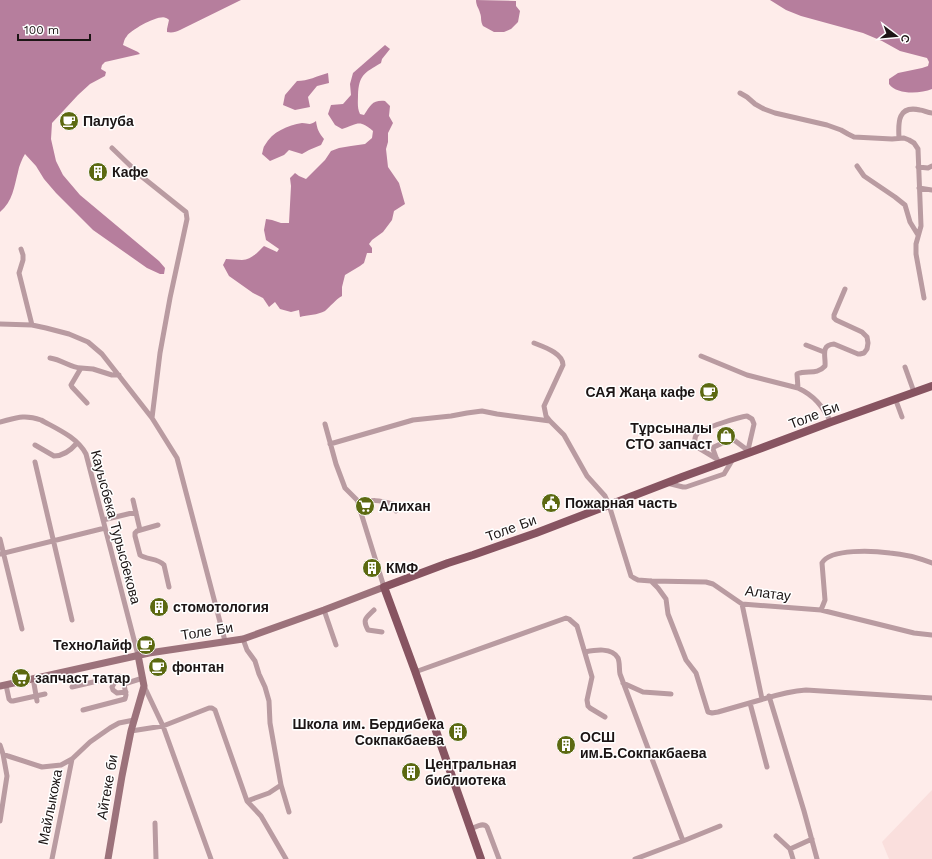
<svg xmlns="http://www.w3.org/2000/svg" width="932" height="859" viewBox="0 0 932 859" font-family="'Work Sans',sans-serif">
<rect width="100%" height="100%" fill="#feecea"/>
<path fill="#fadfdd" d="M932,790V859H889L882,842Z"/>
<path fill="#b67e9d" d="M0,0H241L180,30C176,32 172,33 167,32V29L169,20C168,19 167,18 166,18C159,14 131,30 127,36C124,39 124,42 123,45L138,52L140,54L105,62L102,65L101,69L106,72L105,76L90,84L78,95L52,123L51,139L56,161L63,175L80,195L159,261L165,268L164,274H160L147,268L93,230L56,193L44,179L36,166L25,154C22,159 19,166 18,172C14,187 13,201 0,212Z
M476,0L516,1V6L520,11L518,22L511,29L504,32H494L483,26C480,20 482,18 480,13C479,8 476,6 476,0Z
M770,0H932V89C920,94 897,95 889,84V79L898,73L922,68L928,66L929,62L927,58L900,51L882,41L863,33L801,16L786,10Z
M385,45L390,49L382,59L381,63C364,73 359,75 358,95C358,103 357,107 360,114L364,115C371,105 372,100 385,101L390,106L389,116L393,123L388,133V142L386,149L388,167L399,183L405,204L394,211L392,220L383,232L372,240L369,244L372,248V253H367L364,263L360,266L345,275L342,287V296C335,300 331,306 325,311C318,315 307,315 300,317L299,310L291,312L280,309L275,302L269,307L263,298L253,293L229,276L223,265L226,259C232,259 236,260 242,260C251,260 258,252 264,246L277,252L279,249L266,240L264,230L266,219L272,220L281,223H289L291,186L290,178L295,173L299,176L306,179L325,160L331,151L339,148L351,146L365,144L372,138L373,131C359,119 358,124 342,129L335,125L328,114L331,105L343,104L351,95L350,84L353,73Z
M328,73L329,83L317,86L308,97L310,107L295,110L283,105L285,95L297,81C308,81 317,76 328,73Z
M316,121C317,129 319,133 324,139L321,145L309,150L302,154L289,150L284,155L270,161L262,154C263,151 263,147 265,145C272,132 288,125 302,123C309,123 309,126 316,121Z"/>
<g fill="none" stroke-linecap="round" stroke-linejoin="round">
<path stroke="#b99ba1" stroke-width="5" d="M740,93L747,97L755,104L764,109L775,113L827,125L841,130L848,134L854,137L892,139L904,138L909,140L914,143L918,149L921,226L916,244V254L924,298
M899,138C898,122 898,105 920,110C924,110 927,113 932,113
M112,148L141,176L186,212L187,219L170,298L160,353L152,418
M857,166L864,176L895,197L905,205L910,222L918,235
M918,167L928,168L932,166
M919,188L932,190
M21,249L23,255V260L19,273L32,325
M0,324L32,325L46,328L69,334L88,342L102,354L152,418L177,458L225,641
M534,343C544,347 563,353 563,365L544,406L546,416L550,421
M806,345L824,352
M701,356L747,375L798,388C815,396 822,406 831,422
M50,358C63,360 69,367 81,368
M905,367L914,392
M798,388L797,374C807,369 816,376 825,366C826,357 820,345 834,344L858,354H860L864,353L867,349L868,343L867,337L862,332L836,320L834,318V315L845,289
M895,398L902,417
M87,403L72,387L71,385L81,368L93,369L112,375H119
M0,422C16,418 24,414 41,420C57,429 77,437 86,454L138,655
M325,424L336,464L345,488L357,500L384,587
M330,444L413,420L451,416L467,413L482,411L497,414L550,421L564,435L587,476L605,496L609,505L631,576L634,578L638,580L651,581L706,582L713,584L742,604L821,610L914,633L932,635
M35,445L54,456C63,456 71,450 77,443
M717,459L697,447C694,443 694,436 698,433C704,428 739,417 747,416L752,419L754,424L748,450
M717,460L713,449L714,447L731,439L734,440L750,452
M35,462L72,620
M667,483L683,487H686L724,474L733,459
M133,500L140,530
M358,504C372,499 379,500 393,504L394,506L396,511
M103,520L136,512
M158,525L137,531L135,533V536L140,555C147,560 158,558 164,565L169,587
M0,539L22,629
M0,554L105,528
M651,581L658,588L666,599L668,614L686,660L696,673L708,712L712,713L718,712C732,708 746,704 760,700C776,695 790,691 806,690L932,698
M742,604L762,699
M324,610L336,645
M374,610C366,618 362,619 368,630L382,632
M821,610L825,600L822,563C830,548 875,551 890,553C904,554 919,558 932,563
M243,639L247,650L255,661L259,674L265,687L269,701L270,723L281,785L289,812
M585,652C595,650 612,647 618,658C620,663 619,670 620,674L683,841
M415,672L566,618L569,619L577,626L592,677L587,700L588,706L590,708L605,717
M33,678L37,701
M123,680L115,682L112,687L113,690L117,693L126,692
M623,683L643,692L671,694
M6,685L9,699L11,701H13L45,694
M144,686L163,726L211,859
M72,687L119,676L122,677L124,684
M769,696L804,811L817,859
M750,703L767,767
M83,710L125,699L126,695L124,684L143,678
M131,731L163,726L209,708H212L215,710L247,801L261,816L286,859
M0,745L3,754L7,776L0,821
M3,754L8,756L42,767L61,765L72,759L90,742L110,728L119,723L134,720
M247,801L269,793L281,785
M155,823L156,859
M471,829C476,827 483,822 487,827L499,859
M776,836L790,849L793,859
M790,849L812,839
M52,859L72,759
M635,859L683,841L720,826"/>
<path stroke="#9c727b" stroke-width="7" d="M0,686L149,653L243,639L324,610L384,587
M108,859L122,776L131,731L144,686L138,655"/>
<path stroke="#875461" stroke-width="8" d="M481,859L415,671L384,587L448,563L473,555L536,533L682,477L751,452L831,422L932,386"/>
</g>
<defs>
<symbol id="cafe-disc" viewBox="-11 -11 22 22"><circle r="9.5" fill="#5c6911" stroke="#fff"/><path d="M-5.5-4.5H6V0H3Q3 3.5 0 3.5H-2.5Q-5.5 3.5-5.5 0ZM3-3.2v2h1.7v-2ZM-6 4.5H4V6H-6Z" fill="#fff"/></symbol>
<symbol id="building-disc" viewBox="-11 -11 22 22"><circle r="9.5" fill="#5c6911" stroke="#fff"/><path d="M-4-6H4V6H1V3H-1V6H-4ZM-2.5-4.3h1.7v1.8h-1.7ZM.8-4.3h1.7v1.8H.8ZM-2.5-1h1.7V.8h-1.7ZM.8-1h1.7V.8H.8Z" fill="#fff"/></symbol>
<symbol id="shop-disc" viewBox="-11 -11 22 22"><circle r="9.5" fill="#5c6911" stroke="#fff"/><path d="M-5-2.5h2.3a2.7 3.5 0 0 1 5.4 0H5L5.5 6h-11ZM-1.5-2.5h3a1.5 2.3 0 0 0-3 0Z" fill="#fff"/></symbol>
<symbol id="civic-disc" viewBox="-11 -11 22 22"><circle r="9.5" fill="#5c6911" stroke="#fff"/><path d="M-.6-6.5H3V-4.5H.6V-3L4-1V1h2V6H-6V1h2V-1L-.6-3ZM-1.2 2.5V6h2.4V2.5Z" fill="#fff"/></symbol>
<symbol id="supermarket-disc" viewBox="-11 -11 22 22"><circle r="9.5" fill="#5c6911" stroke="#fff"/><path d="M-6-5.5h2.5l.6 2H6L4.5 2H-2.5L-4.4-4H-6ZM-1.5 3.2a1.3 1.3 0 1 0 .1 0ZM3 3.2a1.3 1.3 0 1 0 .1 0Z" fill="#fff"/></symbol>
</defs>
<g fill-rule="evenodd">
<use href="#cafe-disc" x="58" y="110" width="22" height="22"/>
<use href="#building-disc" x="87" y="161" width="22" height="22"/>
<use href="#cafe-disc" x="698" y="381" width="22" height="22"/>
<use href="#shop-disc" x="715" y="425" width="22" height="22"/>
<use href="#civic-disc" x="540" y="492" width="22" height="22"/>
<use href="#supermarket-disc" x="354" y="495" width="22" height="22"/>
<use href="#building-disc" x="361" y="557" width="22" height="22"/>
<use href="#building-disc" x="148" y="596" width="22" height="22"/>
<use href="#cafe-disc" x="135" y="634" width="22" height="22"/>
<use href="#cafe-disc" x="147" y="656" width="22" height="22"/>
<use href="#supermarket-disc" x="10" y="667" width="22" height="22"/>
<use href="#building-disc" x="447" y="721" width="22" height="22"/>
<use href="#building-disc" x="555" y="734" width="22" height="22"/>
<use href="#building-disc" x="400" y="761" width="22" height="22"/>
</g>
<g text-anchor="middle" dominant-baseline="central" stroke-width="3" stroke-linejoin="round" paint-order="stroke">
<g font-size="14" font-weight="bold" fill="#1c1515" stroke="#fff" text-anchor="start">
<text x="83" y="121">Палуба</text>
<text x="112" y="172">Кафе</text>
<text x="695" y="392" text-anchor="end">САЯ Жаңа кафе</text>
<text x="712" y="428" text-anchor="end">Тұрсыналы<tspan x="712" dy="16">СТО запчаст</tspan></text>
<text x="565" y="503">Пожарная часть</text>
<text x="379" y="506">Алихан</text>
<text x="386" y="568">КМФ</text>
<text x="173" y="607">стомотология</text>
<text x="132" y="645" text-anchor="end">ТехноЛайф</text>
<text x="172" y="667">фонтан</text>
<text x="35" y="678">запчаст татар</text>
<text x="444" y="724" text-anchor="end">Школа им. Бердибека<tspan x="444" dy="16">Сокпакбаева</tspan></text>
<text x="580" y="737">ОСШ<tspan x="580" dy="16">им.Б.Сокпакбаева</tspan></text>
<text x="425" y="764">Центральная<tspan x="425" dy="16">библиотека</tspan></text>
</g>
<g font-size="14" fill="#1c1515" stroke="#fff">
<text transform="translate(814 415) rotate(-21)">Толе Би</text>
<text transform="translate(116 527) rotate(75)">Кауысбека Турысбекова</text>
<text transform="translate(511 528) rotate(-20)">Толе Би</text>
<text transform="translate(768 593) rotate(7)">Алатау</text>
<text transform="translate(207 631) rotate(-9)">Толе Би</text>
<text transform="translate(107 787) rotate(-80)">Айтеке би</text>
<text transform="translate(50 807) rotate(-79)">Майлыкожа</text>
</g>
</g>
<g transform="translate(896 36) rotate(106)" stroke="#ffffff" stroke-width="3" paint-order="stroke">
<path d="M0-3L7 15L0 10L-7 15Z" fill="#1c1515"/>
<text y="-6" font-size="11" font-weight="bold" text-anchor="middle" fill="#1c1515">С</text>
</g>
<path d="M18 34v6h72v-6" fill="none" stroke="#1c1515" stroke-width="2"/>
<text x="24" y="34" font-size="12" fill="#1c1515" stroke="#ffffff" stroke-width="3" paint-order="stroke">100 m</text>
</svg>
